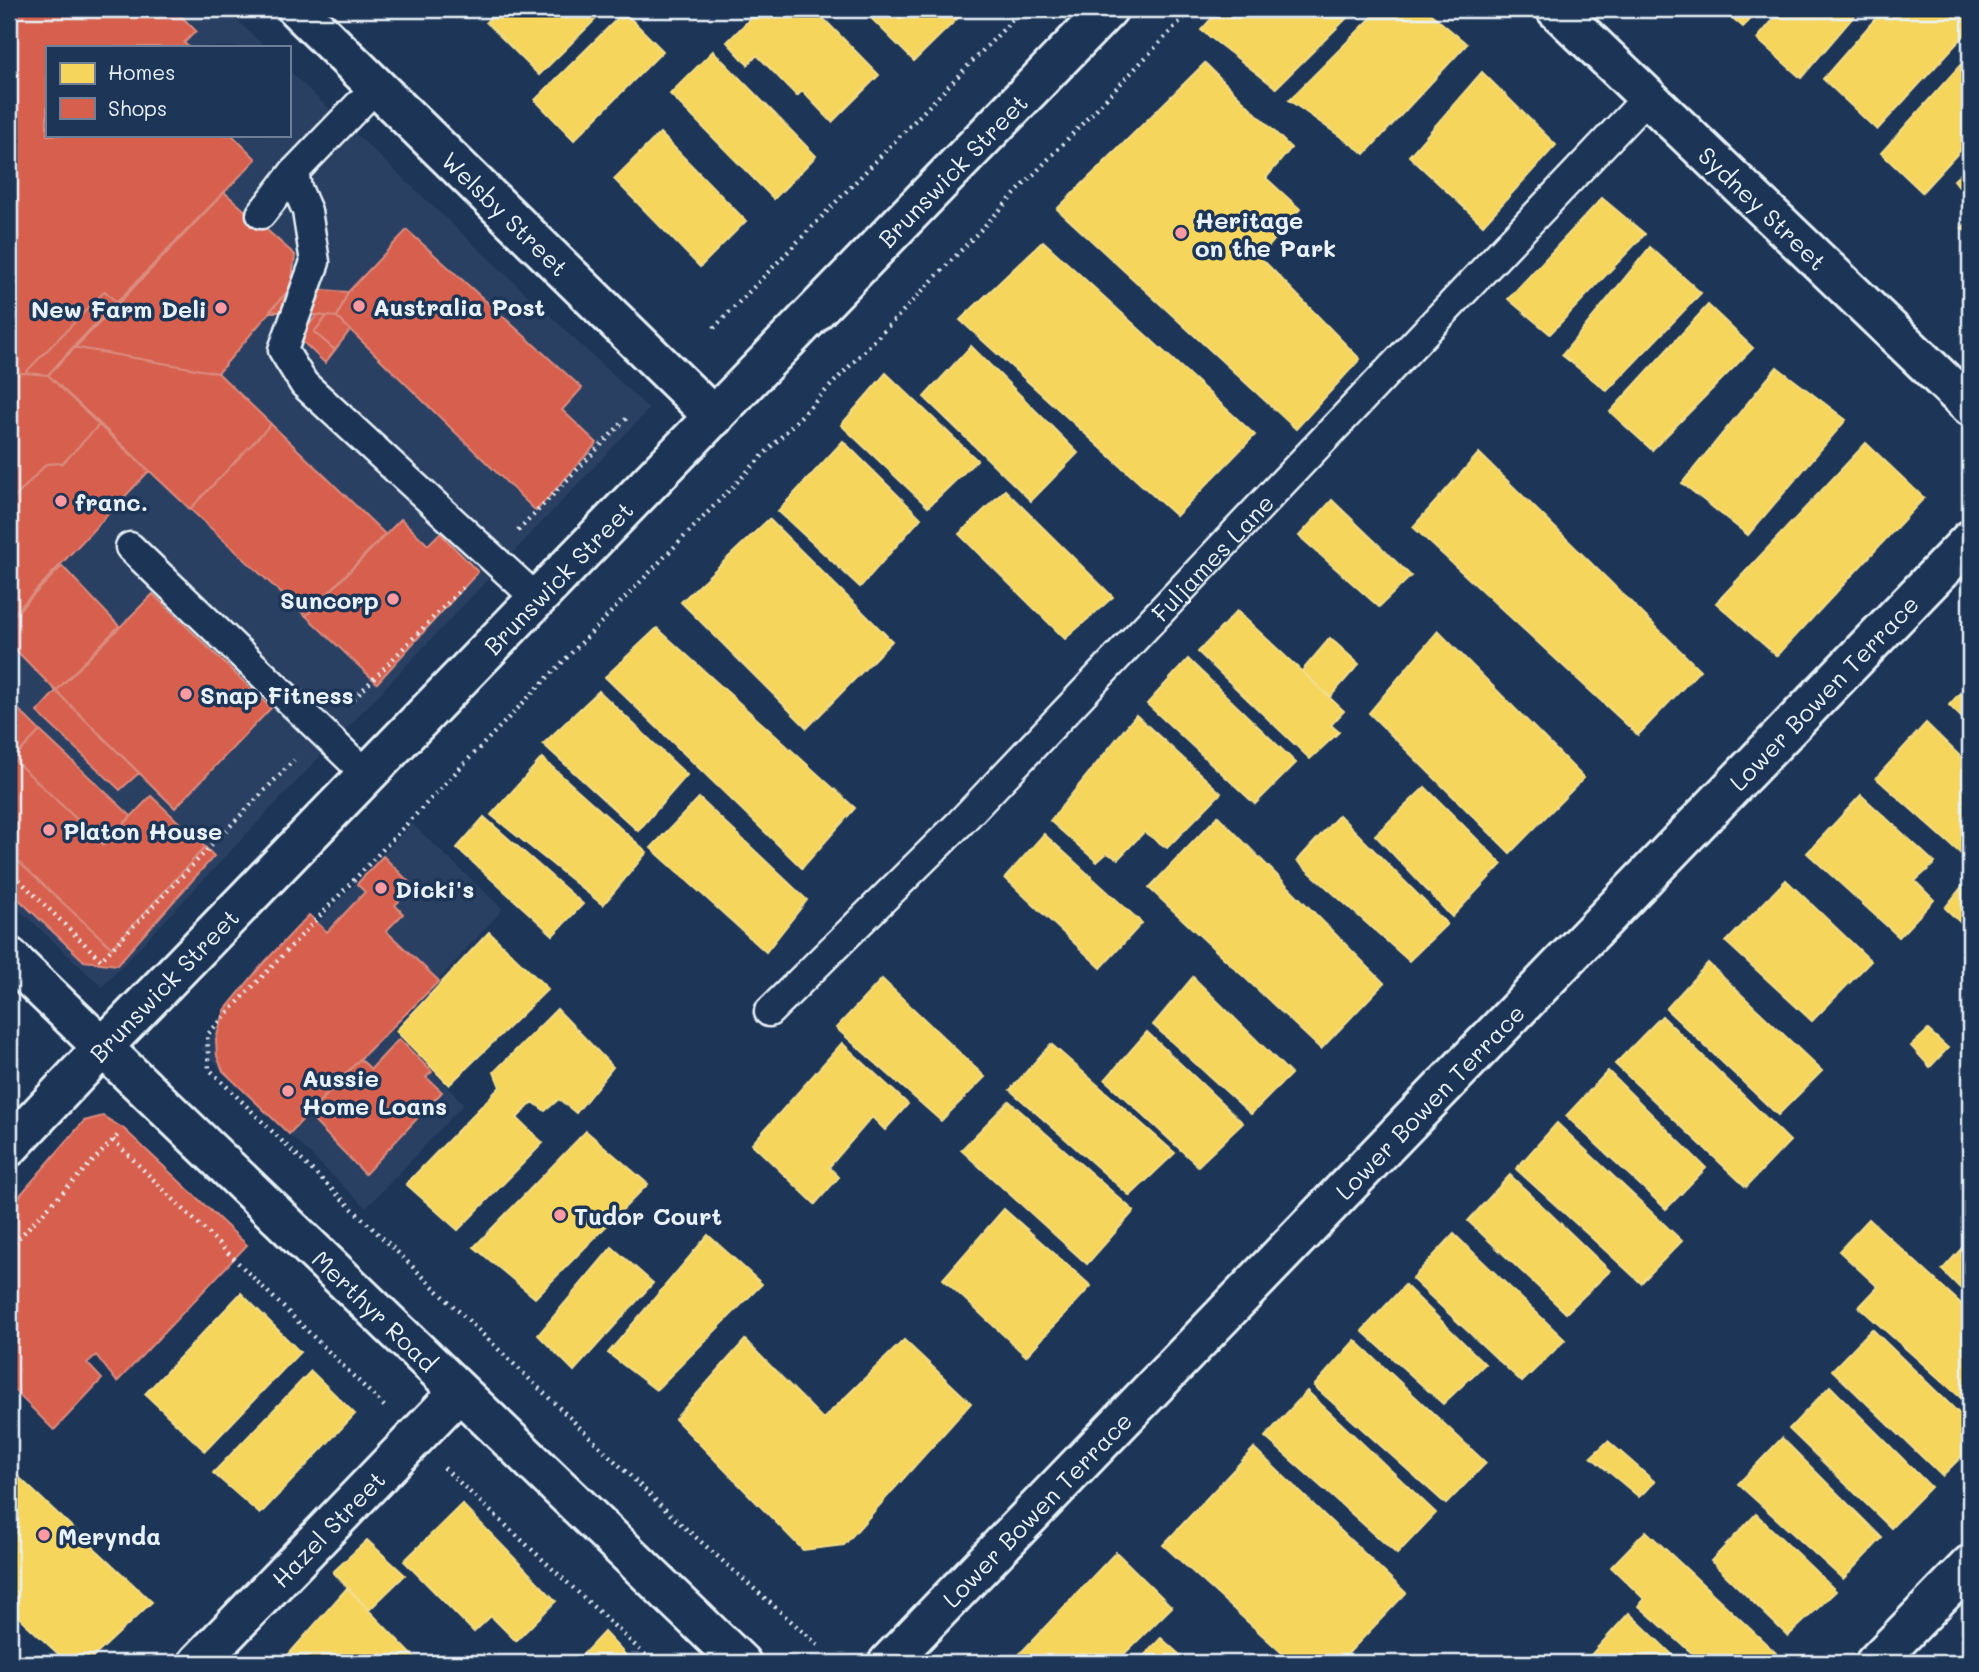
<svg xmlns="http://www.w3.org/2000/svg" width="1979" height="1672" viewBox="0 0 1979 1672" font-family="Mali,sans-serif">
<rect width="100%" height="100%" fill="#1d3557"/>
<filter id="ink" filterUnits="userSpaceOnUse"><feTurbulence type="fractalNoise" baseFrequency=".0143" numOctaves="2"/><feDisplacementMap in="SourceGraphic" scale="14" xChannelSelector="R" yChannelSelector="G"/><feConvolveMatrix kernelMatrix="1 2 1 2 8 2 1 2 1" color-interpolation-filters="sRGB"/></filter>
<g filter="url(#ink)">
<path fill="#2a4162" d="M9,9H225L265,47H47V135H289V71L649,409L102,987L9,900Z
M412,824L503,909L392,1031L464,1104L366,1208L201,1049L220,1025Z"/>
<path fill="#f6d55c" stroke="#f2dd8b" stroke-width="2" d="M498,9H606L539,75L486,22Z
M760,9H814L879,75L832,122L802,91L797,96L757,55L748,65L727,42Z
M862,9H967L914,61Z
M1220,9H1356L1276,88L1201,30Z
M1380,9H1425L1467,44L1365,154L1289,100Z
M1722,9H1761L1743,27Z
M1782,9H1860L1801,78L1757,39Z
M1898,9H1970V29L1877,130L1823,79L1882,11L1890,19Z
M624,12L663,51L574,140L535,100Z
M713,51L816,156L774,199L670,94Z
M1964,61L1970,67V140L1922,192L1881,153Z
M1205,63L1291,148L1266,178L1300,209L1260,257L1360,359L1296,429L1057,209Z
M1482,72L1556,145L1483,225L1409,156Z
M660,133L746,221L700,267L614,179Z
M1970,165V200L1954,180Z
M1602,198L1645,234L1550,334L1508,299Z
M1970,219V235L1962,228Z
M1043,241L1255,435L1176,516L960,320Z
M1650,247L1701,293L1607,391L1562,355Z
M1708,305L1753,348L1652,450L1610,412Z
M971,346L1078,453L1031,501L924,397Z
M1777,367L1846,420L1748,535L1682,483Z
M886,373L977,460L928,507L841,425Z
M843,441L921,518L860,587L778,511Z
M1866,443L1924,498L1777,656L1716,603Z
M1479,453L1700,670L1638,735L1413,527Z
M1005,490L1113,597L1065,639L959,534Z
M1332,500L1411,576L1379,607L1299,536Z
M769,519L892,641L807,728L681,602Z
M1237,611L1344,711L1331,725L1339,732L1310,759L1198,652Z
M657,628L855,808L802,868L605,677Z
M1438,631L1584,778L1510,853L1369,713Z
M1330,638L1359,664L1330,697L1302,671Z
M1188,659L1296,763L1255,804L1147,704Z
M1970,682V726L1949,705Z
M599,691L687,775L638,831L543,744Z
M1136,715L1221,793L1167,848L1144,832L1118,859L1107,853L1097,862L1050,821Z
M1926,723L1970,766L1969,861L1876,778Z
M542,758L647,852L603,905L491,815Z
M1425,787L1502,864L1452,917L1375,835Z
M1861,795L1935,863L1915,881L1934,900L1899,937L1807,853Z
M699,798L807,900L766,952L651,848Z
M1339,815L1447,924L1409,961L1297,861Z
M1218,816L1384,983L1321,1049L1149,888Z
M484,817L583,904L553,935L457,848Z
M1044,834L1142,923L1101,968L1005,878Z
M1786,880L1871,961L1812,1021L1726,942Z
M1964,884L1970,890V932L1945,908Z
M489,932L548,989L449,1085L396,1031Z
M1708,963L1822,1071L1778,1115L1666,1009Z
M1193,977L1291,1074L1251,1114L1153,1025Z
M882,979L985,1077L941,1121L836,1028Z
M557,1009L613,1067L576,1113L559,1099L545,1111L533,1102L517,1118L543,1143L458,1230L406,1184L500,1087L494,1072Z
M1662,1016L1790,1141L1746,1187L1615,1064Z
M1928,1030L1948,1048L1930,1067L1911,1046Z
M1147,1032L1243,1123L1198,1166L1105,1080Z
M842,1043L908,1104L885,1130L872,1117L829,1167L839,1177L815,1204L752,1144Z
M1051,1044L1175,1153L1130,1196L1010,1090Z
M1608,1071L1706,1168L1666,1209L1566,1116Z
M1009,1101L1134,1211L1087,1264L961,1150Z
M1557,1123L1682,1241L1641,1283L1516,1169Z
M586,1131L648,1184L535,1298L474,1247Z
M1510,1175L1610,1271L1566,1313L1468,1221Z
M1970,1192V1207L1963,1200Z
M1004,1209L1091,1286L1026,1356L943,1279Z
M1869,1219L1970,1312V1406L1859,1307L1878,1287L1839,1251Z
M1454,1234L1565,1340L1522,1382L1412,1279Z
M708,1235L762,1284L656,1390L608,1353Z
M1970,1239V1298L1942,1270Z
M612,1247L653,1283L574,1371L538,1335Z
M1405,1285L1485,1364L1443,1404L1362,1331Z
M241,1293L300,1352L205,1451L145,1394Z
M1872,1329L1970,1424V1448L1942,1476L1832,1370Z
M745,1340L823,1419L904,1340L971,1403L844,1545L803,1550L675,1419Z
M1355,1340L1486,1463L1446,1504L1314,1386Z
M311,1371L355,1414L260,1514L213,1473Z
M1830,1386L1931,1487L1891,1528L1789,1429Z
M1307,1391L1436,1513L1397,1554L1265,1437Z
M1782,1438L1882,1538L1843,1579L1738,1484Z
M1608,1441L1655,1482L1639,1497L1591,1457Z
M1254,1448L1406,1593L1339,1663H1293L1163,1545Z
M9,1468L152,1602L87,1663H68L9,1608Z
M462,1504L556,1601L516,1641L491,1616L474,1632L404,1561Z
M1756,1514L1836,1591L1788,1636L1711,1561Z
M1646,1531L1776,1653L1766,1663H1703L1639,1606L1644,1599L1611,1567Z
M367,1540L405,1575L369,1610L333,1572Z
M1116,1552L1172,1607L1115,1663H1011Z
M347,1588L419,1662L418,1663H281Z
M1629,1613L1681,1663H1597L1590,1656Z
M604,1632L633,1663H575Z
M1161,1638L1189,1663H1137Z"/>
<path fill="#d6604d" stroke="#db8c80" stroke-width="2" d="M9,9H174L196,31L184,43L189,47H47V135H232L256,159L118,304L105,291L25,373L9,374Z
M224,192L295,255L291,287L218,373L73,347Z
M407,230L582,388L562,410L597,443L536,511L337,317L348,292Z
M291,287L348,292L337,317L270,311Z
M105,291L118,304L48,375L25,373Z
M317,315L327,316L314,332L335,350L325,363L303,342L300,336Z
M327,316L337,317L350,330L335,350L314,332Z
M73,347L218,373L271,424L190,509L48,375Z
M25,373L48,375L99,425L63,463L46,464L11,502L9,500V374Z
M271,424L385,534L306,616L190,509Z
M99,425L149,471L9,619V504L46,464L63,463Z
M401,519L428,545L440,533L478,572L377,683L306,616Z
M62,566L119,626L56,691L9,643V620Z
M153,594L271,708L175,808L56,691Z
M56,691L139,773L120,790L37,712Z
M9,700L40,731L13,759L104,845L151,796L205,847L112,948L9,853Z
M40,731L131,816L104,845L13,759Z
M205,847L214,856L117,965L84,961L9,890V853L112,948Z
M383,856L414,887L395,905L403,914L386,931L439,981L360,1059L289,1134L223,1071L217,1056L216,1040L220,1025L225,1010L261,966L309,915L327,932L365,892L357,884Z
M399,1039L432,1072L426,1077L442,1092L365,1174L308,1115L360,1059L371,1069Z
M103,1116L124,1129L247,1245L117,1382L96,1355L87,1363L102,1379L54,1430L9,1385V1208L84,1121Z"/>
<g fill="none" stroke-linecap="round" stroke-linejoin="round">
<defs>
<g id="lane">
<path d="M377,86L294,172L297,188L307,211L315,262L283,350L304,384L537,599"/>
<path d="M261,214L294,172"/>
<path d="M130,547L367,775"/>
<path id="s1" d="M769,1012L959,824L1648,97"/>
</g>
<g id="street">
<path id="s2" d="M297,9L714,417"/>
<path id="s3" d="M198,1663L459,1392"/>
<path id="s4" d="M888,1663L1970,540"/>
<path d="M1875,1663L1970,1565"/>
</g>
<g id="secondary">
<path id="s5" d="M1556,9L1970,406"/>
<path id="s6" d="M9,957L741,1663"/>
<path id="s7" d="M9,1147L103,1047L1108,9"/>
</g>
</defs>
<use href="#lane" stroke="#e8f1f8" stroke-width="33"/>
<use href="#street" stroke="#e8f1f8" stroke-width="44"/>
<use href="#secondary" stroke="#e8f1f8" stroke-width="44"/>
<path stroke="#e8f1f8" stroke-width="4.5" stroke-dasharray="2 5" stroke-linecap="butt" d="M714,328L1023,9
M518,531L627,418
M349,704L465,585
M9,870L101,960L294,760
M113,1140L385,1407
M9,1248L119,1134
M444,1468L654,1663
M818,1645L674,1518L290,1149L209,1069L207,1035L458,770L902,312L1192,9"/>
<use href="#lane" stroke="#1d3557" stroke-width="28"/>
<use href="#street" stroke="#1d3557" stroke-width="38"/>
<use href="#secondary" stroke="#1d3557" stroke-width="38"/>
</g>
</g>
<g fill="#ff9aa2" stroke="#1d3557" stroke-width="2.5">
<circle cx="1181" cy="233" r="7"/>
<circle cx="359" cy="306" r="7"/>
<circle cx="221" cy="308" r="7"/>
<circle cx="61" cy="501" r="7"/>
<circle cx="393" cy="599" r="7"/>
<circle cx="186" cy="694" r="7"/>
<circle cx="49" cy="830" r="7"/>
<circle cx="381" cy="888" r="7"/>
<circle cx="288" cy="1091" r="7"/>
<circle cx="560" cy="1215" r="7"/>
<circle cx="44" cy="1535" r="7"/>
</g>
<g text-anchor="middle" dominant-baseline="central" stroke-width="7" stroke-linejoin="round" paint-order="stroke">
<g font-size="24" fill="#e8f1f8" stroke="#1d3557">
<text stroke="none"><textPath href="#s7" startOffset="1358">Brunswick Street</textPath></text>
<text stroke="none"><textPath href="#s5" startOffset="287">Sydney Street</textPath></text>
<text stroke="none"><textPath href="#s2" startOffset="292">Welsby Street</textPath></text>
<text stroke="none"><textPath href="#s1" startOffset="635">Fuljames Lane</textPath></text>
<text stroke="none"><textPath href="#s7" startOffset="791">Brunswick Street</textPath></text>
<text stroke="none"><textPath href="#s4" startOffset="1348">Lower Bowen Terrace</textPath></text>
<text stroke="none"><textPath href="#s7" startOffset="224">Brunswick Street</textPath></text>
<text stroke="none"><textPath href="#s4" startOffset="780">Lower Bowen Terrace</textPath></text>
<text stroke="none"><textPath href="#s6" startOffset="509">Merthyr Road</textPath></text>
<text stroke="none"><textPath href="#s4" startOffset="214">Lower Bowen Terrace</textPath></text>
<text stroke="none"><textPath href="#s3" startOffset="187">Hazel Street</textPath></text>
</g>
<g font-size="24" font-weight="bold" fill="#e8f1f8" stroke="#1d3557" text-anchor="start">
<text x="1195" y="219">Heritage<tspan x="1195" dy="28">on the Park</tspan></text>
<text x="373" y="306">Australia Post</text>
<text x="207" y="308" text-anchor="end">New Farm Deli</text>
<text x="75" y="501">franc.</text>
<text x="379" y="599" text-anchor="end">Suncorp</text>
<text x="200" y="694">Snap Fitness</text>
<text x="63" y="830">Platon House</text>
<text x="395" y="888">Dicki's</text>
<text x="302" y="1077">Aussie<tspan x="302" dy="28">Home Loans</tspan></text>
<text x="574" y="1215">Tudor Court</text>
<text x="58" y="1535">Merynda</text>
</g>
</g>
<rect width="1979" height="1672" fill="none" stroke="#1d3557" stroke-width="35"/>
<rect x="18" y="18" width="1944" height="1637" fill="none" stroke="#e8f1f8" stroke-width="2.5" filter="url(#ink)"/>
<rect x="46" y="46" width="245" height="91" fill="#1d3557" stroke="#6e8097" stroke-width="2"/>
<rect x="60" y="63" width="35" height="21" fill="#f6d55c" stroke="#6e8097" stroke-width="2"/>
<text x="108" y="80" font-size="21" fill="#e8f1f8">Homes</text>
<rect x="60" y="98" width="35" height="21" fill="#d6604d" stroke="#6e8097" stroke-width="2"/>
<text x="108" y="116" font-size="21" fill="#e8f1f8">Shops</text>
</svg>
